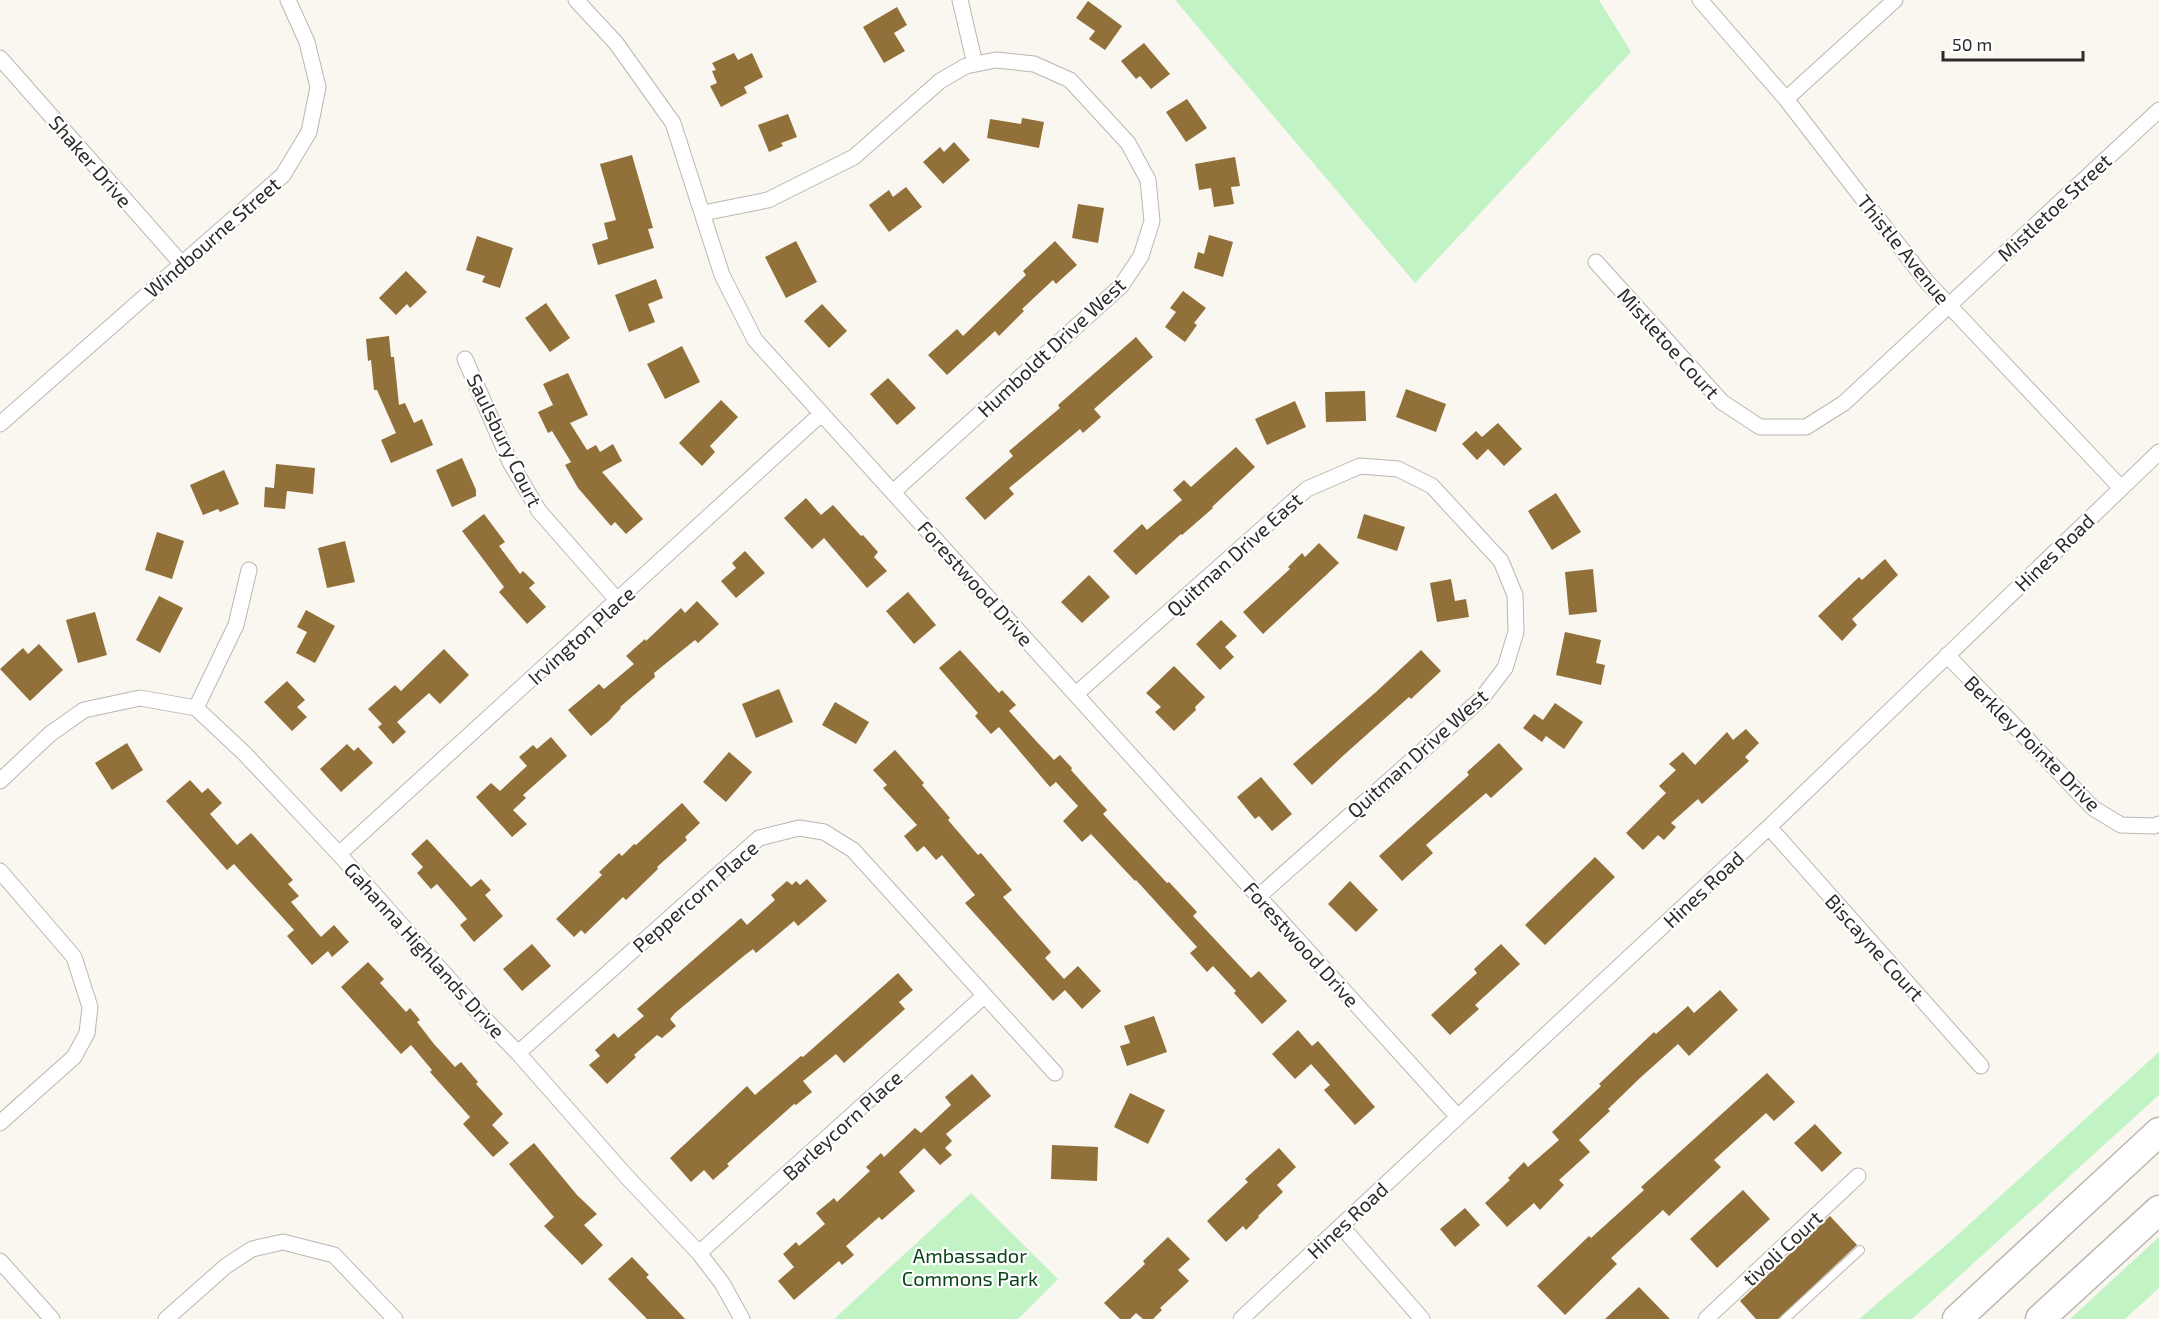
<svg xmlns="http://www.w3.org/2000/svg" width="2159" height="1319" viewBox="0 0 2159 1319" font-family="'Exo 2',sans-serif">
<rect width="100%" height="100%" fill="#faf6f0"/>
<path fill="#c1f3c5" d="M1175,0H1599L1631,52L1415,283Z
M2159,1052V1095L1912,1319H1859L1952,1240Z
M971,1193L1058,1279L1018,1319H834Z
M2159,1237V1288L2125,1319H2070Z"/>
<path fill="#917039" d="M1088,1L1122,26L1105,50L1089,39L1095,31L1076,18Z
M897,7L907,25L894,33L905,51L884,63L863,27Z
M1144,43L1170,74L1151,89L1140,76L1136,79L1121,61Z
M734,53L738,60L752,53L763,77L744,87L747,93L721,107L710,86L717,83L712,71L716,70L712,63Z
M1187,99L1207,128L1186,142L1166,112Z
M788,114L797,137L781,143L783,146L769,152L758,125Z
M1022,118L1044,122L1039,148L987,138L990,119L1021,124Z
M954,142L970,160L943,184L923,162L940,147L944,152Z
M632,155L653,228L648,229L654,248L598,265L592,244L608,239L604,223L616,220L600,164Z
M1235,157L1240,186L1231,187L1234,204L1214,207L1211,188L1199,190L1195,164Z
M906,187L922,207L889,232L869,205L889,190L893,197Z
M1078,204L1104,208L1098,243L1072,238Z
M1209,235L1233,242L1223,277L1194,268L1198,252L1204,254Z
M477,236L513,248L500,288L482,282L485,276L466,270Z
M796,241L817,282L786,298L765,257Z
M1055,241L1077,265L1056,284L1053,280L1022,309L1024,311L999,336L995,331L947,375L928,355L957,329L963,336L1026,275L1023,271Z
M406,271L427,292L410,308L407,304L396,315L379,298Z
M656,279L663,298L648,304L655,322L629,332L615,295Z
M1183,291L1206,308L1194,323L1197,325L1185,342L1165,327L1176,312L1170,308Z
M546,303L570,338L550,352L525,318Z
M822,304L847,331L829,348L804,321Z
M389,336L391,357H394L399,405L405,403L414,423L422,419L433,445L391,463L381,440L396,433L377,390H374L371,360L368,361L366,339Z
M1136,337L1153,357L1094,409L1101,417L1083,433L1080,429L1009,488L1014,494L985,520L965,498L1013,456L1009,451L1060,408L1058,405Z
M682,346L700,382L665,399L647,364Z
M568,373L588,415L570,423L587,450L596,445L600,452L613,444L622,461L602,472L643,519L626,534L615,522L611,526L578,488L565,465L571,462L552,431L548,433L538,412L553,405L543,384Z
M888,378L916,408L897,425L870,394Z
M1406,389L1446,404L1436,432L1396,417Z
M1365,391L1366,421L1326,422L1325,392Z
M721,400L738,417L710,446L715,452L702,466L679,443Z
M1295,401L1306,427L1267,445L1255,419Z
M1498,423L1522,449L1504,466L1488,449L1477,460L1462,444L1476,431L1482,437Z
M1236,447L1255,467L1212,507L1213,508L1182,535L1181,534L1136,575L1113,551L1142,524L1147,530L1182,500L1173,490L1184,480L1191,487Z
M462,458L476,490V496L452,507L436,470Z
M276,464L315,468L313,494L287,491L285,509L264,507L265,487L274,488Z
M224,470L239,504L220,512L218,509L203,515L190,485Z
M1556,493L1581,532L1552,550L1528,511Z
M806,498L821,515L833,505L861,536L863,535L878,552L874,557L887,571L867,588L824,538L812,549L784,518Z
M484,514L505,542L499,546L520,574L523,571L535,583L529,588L546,607L527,624L499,592L504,587L462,531Z
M1364,514L1405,527L1397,551L1357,538Z
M157,532L184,541L172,579L145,570Z
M345,541L355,582L327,588L318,548Z
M1319,543L1339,563L1263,634L1243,612L1290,569L1288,567L1302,553L1305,557Z
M745,551L765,573L736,598L721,581L736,568L732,563Z
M1885,559L1898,575L1852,619L1857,625L1842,641L1818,616L1859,577L1862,580Z
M1593,569L1597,612L1569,615L1565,572Z
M1089,575L1110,597L1082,623L1061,602Z
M1451,579L1455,601L1466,599L1469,617L1437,622L1430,583Z
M908,592L936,625L914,644L886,611Z
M159,596L183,608L160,653L136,640Z
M697,601L719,624L698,643L695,640L654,673L655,677L620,707L621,708L609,721L591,736L568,710L599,684L604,689L634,664L626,656L645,639L646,641L681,608L685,613Z
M306,610L335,626L315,663L296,653L307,632L297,627Z
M95,612L107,655L78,663L66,620Z
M1221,620L1237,636L1225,647L1234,657L1220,670L1196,644Z
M1565,632L1601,640L1596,663L1605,665L1601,685L1556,675Z
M39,644L63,670L30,701L0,669L23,648L28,654Z
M444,649L469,675L440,704L429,693L397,722L406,732L393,744L378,727L382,724L368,709L395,685L401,691Z
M960,650L999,693L1002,690L1016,705L1009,711L1037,742L1054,760L1060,755L1072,768L1071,770L1107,810L1103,814L1167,883L1169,882L1197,912L1193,916L1251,978L1259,971L1287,1001L1262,1024L1234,993L1236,991L1213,966L1207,972L1190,953L1197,947L1136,880L1135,881L1091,834L1082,842L1063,821L1078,806L1056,782L1050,787L999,727L991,734L975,716L978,713L939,668Z
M1421,650L1441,671L1411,699L1409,697L1345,754L1312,785L1293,764L1376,692Z
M1174,666L1205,697L1195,707L1196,710L1174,731L1155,712L1161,707L1146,693Z
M287,681L305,700L297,707L307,717L292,731L264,702Z
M779,689L793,722L756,738L742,704Z
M835,702L869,722L856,744L822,725Z
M1555,703L1583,722L1564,749L1546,736L1542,742L1523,728L1534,714L1543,720Z
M1746,729L1759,743L1745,757L1749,761L1702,804L1698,799L1671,823L1676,827L1664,840L1658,835L1643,850L1626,833L1666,793L1659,786L1676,770L1669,764L1683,752L1695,765L1727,732L1733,740Z
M551,737L567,756L523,795L526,798L513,810L527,824L512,837L476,797L491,783L500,791L527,766L519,757L533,745L537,749Z
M127,743L143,770L112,790L95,763Z
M1499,743L1523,769L1491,798L1486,793L1426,845L1433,853L1402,881L1379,856L1469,775L1467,772Z
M347,744L354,751L358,747L373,763L341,792L320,769Z
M895,750L924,783L922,785L950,818L948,820L978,855L981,853L1012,890L1003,897L1051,952L1045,958L1064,979L1078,966L1101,991L1082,1009L1065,990L1053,1001L965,903L975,895L942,855L936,860L924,846L917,852L904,836L917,825L883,788L887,785L873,770Z
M729,752L752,772L726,802L703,782Z
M1261,777L1292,814L1272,831L1259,816L1255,819L1237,797Z
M190,780L202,793L208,788L222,803L210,814L237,845L251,833L293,880L288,884L299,896L291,902L321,937L334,925L349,942L332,957L328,951L312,965L287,936L294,930L234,864L227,870L166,801Z
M682,803L700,823L685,837L687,840L657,867L658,869L626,900L623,897L585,934L581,930L574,937L556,919L602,875L599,872L619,853L622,856L634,844L636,845Z
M427,839L471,887L481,879L491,890L485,895L503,916L474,942L460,925L467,919L437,884L431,889L417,873L423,867L411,854Z
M1595,857L1615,877L1545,945L1525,925Z
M807,879L827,901L798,926L794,921L756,953L753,949L745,955L675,1013L670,1019L676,1026L662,1038L657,1035L634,1055L636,1057L607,1084L589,1065L600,1056L595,1050L614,1033L618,1038L644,1016L637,1009L741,918L747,925L775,900L771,895L787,881L792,885L796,881L800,885Z
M1350,881L1378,910L1356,932L1328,904Z
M532,944L551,966L522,991L503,969Z
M1501,944L1520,964L1475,1005L1479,1009L1450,1035L1431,1015L1477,973L1474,969Z
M368,962L384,979L380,983L406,1012L410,1008L420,1020L417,1022L434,1044L455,1067L461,1062L478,1082L476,1084L503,1114L492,1125L509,1143L493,1157L463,1124L470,1117L430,1072L432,1070L411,1045L401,1054L341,987Z
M898,973L913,990L899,1002L905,1009L844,1063L836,1054L803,1081L812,1092L796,1105L794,1104L727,1164L729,1166L713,1180L704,1170L691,1182L670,1158L747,1086L755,1095L801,1056L803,1057Z
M1720,990L1738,1010L1689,1056L1678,1044L1640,1078L1608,1109L1610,1111L1579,1140L1590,1152L1559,1180L1564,1185L1540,1210L1534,1203L1507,1227L1485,1203L1510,1180L1508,1178L1524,1162L1528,1167L1559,1140L1552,1132L1601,1086L1599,1084L1654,1032L1656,1034L1688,1006L1694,1013Z
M1154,1016L1167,1052L1127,1066L1120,1046L1130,1043L1124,1026Z
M1298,1030L1312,1046L1318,1041L1375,1107L1355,1125L1324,1090L1330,1085L1311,1064L1295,1079L1272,1054Z
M1767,1073L1795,1102L1774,1121L1766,1113L1714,1160L1721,1167L1669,1216L1663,1210L1611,1258L1617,1264L1565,1315L1537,1286L1589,1236L1591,1238L1644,1190L1641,1187Z
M972,1074L991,1096L946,1134L952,1141L945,1148L952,1155L940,1165L924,1148L899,1172L915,1191L882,1220L879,1217L846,1246L854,1255L842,1265L839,1261L794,1300L778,1281L794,1267L783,1254L796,1242L799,1246L825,1224L816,1213L834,1198L837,1202L870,1171L866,1167L881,1153L884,1157L915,1128L921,1133L951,1105L945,1097Z
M1130,1093L1165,1110L1148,1144L1114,1127Z
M1815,1124L1842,1153L1822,1172L1794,1143Z
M534,1143L577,1195L597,1214L584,1225L603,1245L582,1265L544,1226L554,1217L509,1164Z
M1052,1145L1098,1147L1097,1181L1051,1179Z
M1279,1148L1296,1167L1277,1185L1283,1192L1258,1216L1259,1217L1246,1230L1243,1226L1226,1242L1207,1221L1248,1182L1245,1179Z
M1743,1190L1770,1219L1717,1268L1690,1239Z
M1465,1208L1480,1225L1455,1247L1440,1229Z
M1830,1216L1857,1245L1778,1319H1756L1740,1301Z
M1168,1237L1190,1259L1178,1270L1189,1281L1160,1308L1162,1310L1153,1319H1143L1136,1313L1130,1319H1120L1104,1303L1145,1264L1143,1261Z
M632,1257L649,1275L646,1277L685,1319H647L608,1279Z
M1639,1287L1670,1319H1605Z"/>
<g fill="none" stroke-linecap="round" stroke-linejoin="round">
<defs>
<path id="lane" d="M1785,1319L1860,1250"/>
<path id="street" d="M576,0L616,43L673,123L722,275L755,340L1458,1117
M960,0L975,64
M1700,0L1786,99L1927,282L2121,488
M0,58L181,263
M1786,99L1895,0
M703,213L768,200L854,157L940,81L966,66L996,60L1034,64L1070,80L1128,143L1148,180L1152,221L1141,256L1121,286L893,492
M1596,262L1722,402L1760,427H1806L1844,403L2159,110
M465,359L510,462L539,511L618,601
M0,424L283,175L309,132L318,87L307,42L288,0
M1947,655L2093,808L2121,825L2154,826L2159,824
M1076,694L1307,489L1360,466L1398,469L1432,486L1501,561L1515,595L1516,632L1505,668L1482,698L1259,896
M196,708L236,625L249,570
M0,781L50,734L84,710L140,698L196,708L244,753L339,854L479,1013L518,1053L627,1177L699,1253L722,1283L742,1319
M1769,827L1981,1066
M339,854L821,414
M0,871L74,957L90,1007L87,1033L74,1057L0,1123
M518,1053L759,838L799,828L824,832L853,850L1055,1073
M1341,1226L1422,1319
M699,1253L984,996
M0,1261L52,1319
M166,1319L226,1266L252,1249L283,1242L334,1255L395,1319
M1241,1319L1769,827L2159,452
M1706,1319L1858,1176"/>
<path id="highway" d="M1957,1319L2159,1132
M2040,1319L2159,1210"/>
</defs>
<use href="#lane" stroke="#bbb6b1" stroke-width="10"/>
<use href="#street" stroke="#bbb6b1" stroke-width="17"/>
<use href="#highway" stroke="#bbb6b1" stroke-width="31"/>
<use href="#lane" stroke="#fff" stroke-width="8"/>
<use href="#street" stroke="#fff" stroke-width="15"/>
<use href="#highway" stroke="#fff" stroke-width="28"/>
</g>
<g text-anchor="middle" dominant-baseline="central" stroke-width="4.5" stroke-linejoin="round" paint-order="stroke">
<g font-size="20" fill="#2d2c2a" stroke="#fff">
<text transform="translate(91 161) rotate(49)">Shaker Drive</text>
<text transform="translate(2054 207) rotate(-43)">Mistletoe Street</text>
<text transform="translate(212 237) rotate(-41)">Windbourne Street</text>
<text transform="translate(1904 249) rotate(51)">Thistle Avenue</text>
<text transform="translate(1669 343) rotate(48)">Mistletoe Court</text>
<text transform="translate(1051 347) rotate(-43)">Humboldt Drive West</text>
<text transform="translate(505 440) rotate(64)">Saulsbury Court</text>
<text transform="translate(2054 552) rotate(-44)">Hines Road</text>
<text transform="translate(1234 554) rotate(-42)">Quitman Drive East</text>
<text transform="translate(976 583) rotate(48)">Forestwood Drive</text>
<text transform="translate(581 635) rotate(-42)">Irvington Place</text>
<text transform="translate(2033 743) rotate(45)">Berkley Pointe Drive</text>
<text transform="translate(1417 753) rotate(-42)">Quitman Drive West</text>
<text transform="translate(1703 889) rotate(-43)">Hines Road</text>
<text transform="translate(695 896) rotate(-41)">Peppercorn Place</text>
<text transform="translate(1302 944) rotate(48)">Forestwood Drive</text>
<text transform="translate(1875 947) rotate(48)">Biscayne Court</text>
<text transform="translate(425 950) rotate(48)">Gahanna Highlands Drive</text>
<text transform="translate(842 1125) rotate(-42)">Barleycorn Place</text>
<text transform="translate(1347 1220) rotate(-43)">Hines Road</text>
<text transform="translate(1782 1248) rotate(-43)">tivoli Court</text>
</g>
<g font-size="20" fill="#0a4419" stroke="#fff">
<text x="970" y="1255">Ambassador<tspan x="970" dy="23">Commons Park</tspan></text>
</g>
</g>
<path d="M1943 51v9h140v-9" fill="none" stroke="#2d2c2a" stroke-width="3"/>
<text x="1952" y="51" font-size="18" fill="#2d2c2a" stroke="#ffffff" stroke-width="4.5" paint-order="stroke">50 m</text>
</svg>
